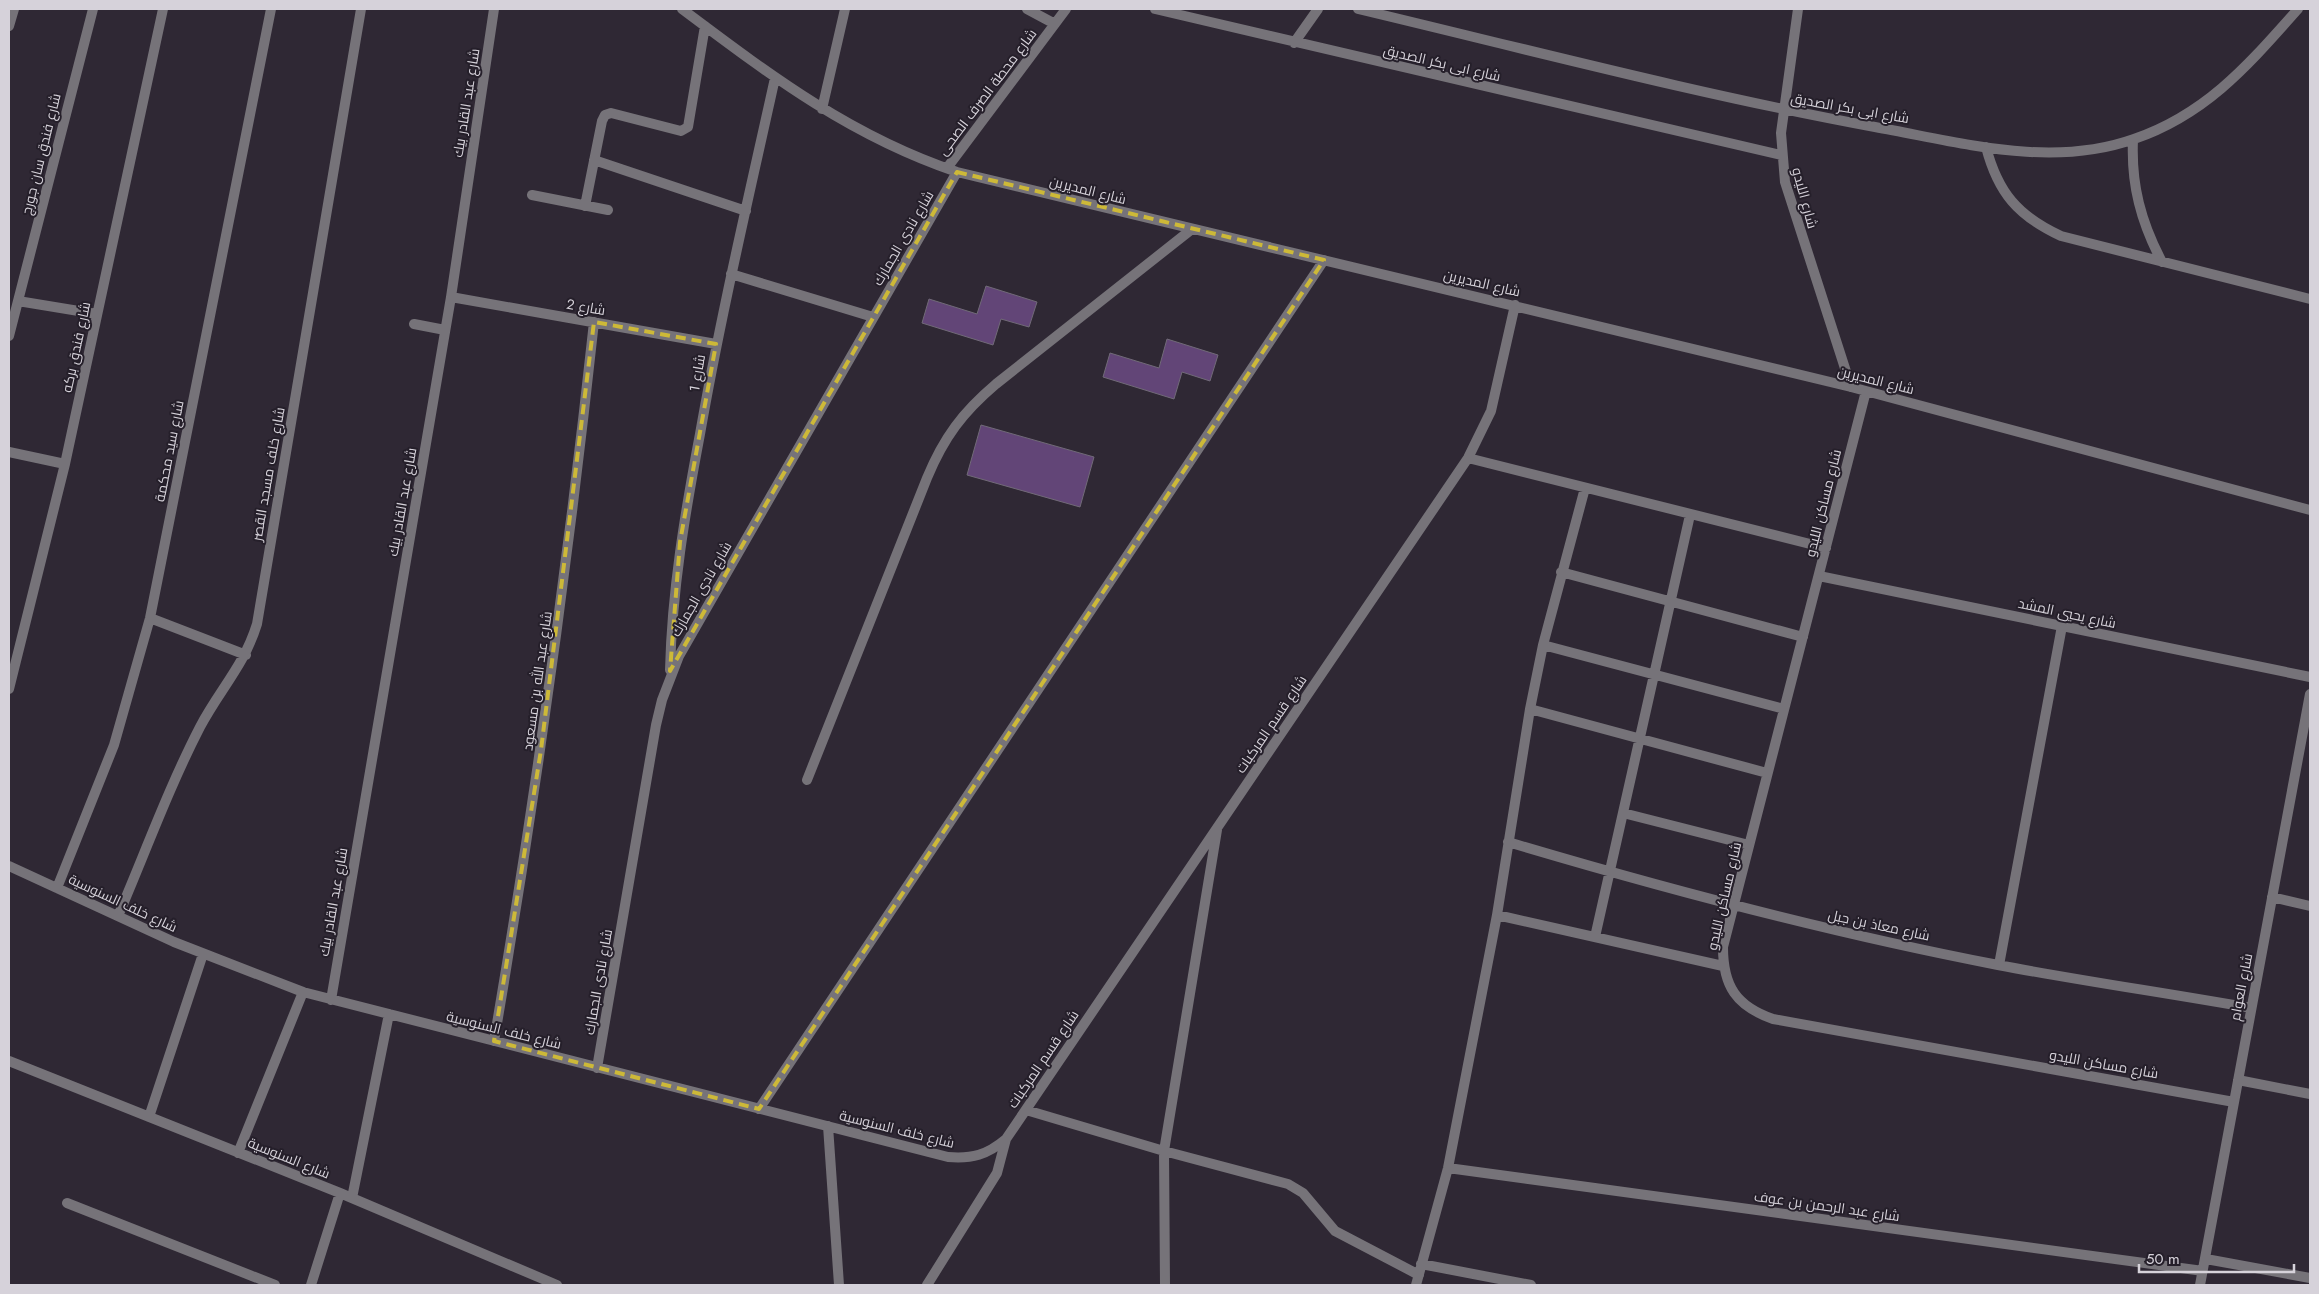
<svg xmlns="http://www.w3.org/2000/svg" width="2319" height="1294" viewBox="0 0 2319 1294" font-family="Jost,Cairo,sans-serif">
<rect width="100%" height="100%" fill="#2f2834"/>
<path fill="#624577" stroke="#716a78" d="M986,286L1037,302L1029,327L1001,319L993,345L922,323L929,299L977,314Z
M1167,339L1218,355L1210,381L1182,372L1174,399L1103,377L1110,353L1159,368Z
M981,425L1094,457L1080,507L967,475Z"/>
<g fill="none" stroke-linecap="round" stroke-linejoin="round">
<path stroke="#767379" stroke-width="10" d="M682,9C770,75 850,136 957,172L1851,387L2310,510
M1027,9L1055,24
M1155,9L1781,155
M1358,9C1530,50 1701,95 1875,127C1960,142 2050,169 2134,139C2207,114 2249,64 2298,9
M1798,9L1781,133L1785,182L1851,387
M9,26L14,9
M1294,43L1318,9
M822,109L845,9
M2133,140C2131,185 2141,222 2162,262
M1986,147C1998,193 2018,216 2061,236L2310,299
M594,160L746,211
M947,168L1066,9
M532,195L608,210
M585,206L602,121L605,115L611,113L681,131L688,127L705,26
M731,274L873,317
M451,297L716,344
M18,301L97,314
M414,324L445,330
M9,336L93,9
M1866,391L1723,947C1723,986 1736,1006 1773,1019L2234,1102
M9,452L65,464
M1468,458L1826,548
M1561,572L1803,637
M1819,576L2310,677
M150,618L246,655
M1543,645L1784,709
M670,670C672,590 685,513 700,434C721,314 749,196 775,78
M9,689L65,464L163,9
M1530,709L1767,773
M807,780L927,478C944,437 963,412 996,384L1192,229
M1623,813L1749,845
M1508,842C1669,890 1832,933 1998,965C2082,981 2167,993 2251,1008
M9,866L174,942L303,992L948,1157C972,1159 987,1155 1006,1139L1468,458L1491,411L1515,305
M57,888L114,745L150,618L271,9
M2272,897L2310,906
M1497,915L1723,966
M118,916C145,853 169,787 200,727C220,689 244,666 257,624L361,9
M1595,937L1690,515
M1999,965L2062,626
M331,1000L451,297L494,9
M494,1041C535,802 568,563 594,322
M9,1061L340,1193L557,1285
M597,1068L656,725L662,700L679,656L957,172
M2238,1080L2310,1094
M759,1109L1324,260
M1026,1110L1164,1151L1288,1184L1303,1193L1335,1231L1419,1275
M149,1117L203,954
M828,1126L839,1285
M238,1153L303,992
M1448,1168L2203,1271
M352,1198L389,1014
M67,1203L275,1285
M2206,1259L2310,1278
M1421,1264L1531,1285
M311,1285L340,1193
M927,1285L997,1173L1006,1139
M1165,1285L1164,1151L1217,830
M1416,1285L1448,1168L1497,915L1530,709L1543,645L1585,488
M2200,1285L2310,694"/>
</g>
<path fill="none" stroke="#cdb938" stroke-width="4" stroke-dasharray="10 6" stroke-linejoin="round" d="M957,172L1324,260L759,1109L494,1041L541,750L594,322L716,344L680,542L670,671Z"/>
<g text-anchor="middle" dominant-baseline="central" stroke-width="4" stroke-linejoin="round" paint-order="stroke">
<g font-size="14" fill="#d6d2da" stroke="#251f2a">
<text transform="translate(1442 63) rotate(13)">شارع ابى بكر الصديق</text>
<text transform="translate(987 92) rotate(-53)">شارع محطة الصرف الصحى</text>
<text transform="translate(466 103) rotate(-81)">شارع عبد القادر بيك</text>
<text transform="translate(1850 108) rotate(10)">شارع ابى بكر الصديق</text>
<text transform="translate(41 154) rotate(-76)">شارع فندق سان جورج</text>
<text transform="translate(1088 190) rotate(14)">شارع المديرين</text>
<text transform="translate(1805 198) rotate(75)">شارع الليدو</text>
<text transform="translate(903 238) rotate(-60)">شارع نادى الجمارك</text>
<text transform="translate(1482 283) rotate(13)">شارع المديرين</text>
<text transform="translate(586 307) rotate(10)">شارع 2</text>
<text transform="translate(76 347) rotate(-78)">شارع فندق بركه</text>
<text transform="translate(697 373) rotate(-80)">شارع 1</text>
<text transform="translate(1876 380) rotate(14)">شارع المديرين</text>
<text transform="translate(169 451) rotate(-79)">شارع سيد محكمة</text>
<text transform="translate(268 474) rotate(-80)">شارع خلف مسجد القصر</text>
<text transform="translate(402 502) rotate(-80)">شارع عبد القادر بيك</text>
<text transform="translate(1823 503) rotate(-76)">شارع مساكن الليدو</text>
<text transform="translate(701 589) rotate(-60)">شارع نادى الجمارك</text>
<text transform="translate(2067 613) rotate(12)">شارع يحيي المشد</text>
<text transform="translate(537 681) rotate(-82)">شارع عبد الله بن مسعود</text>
<text transform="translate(1271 724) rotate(-56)">شارع قسم المركبات</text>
<text transform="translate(1724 896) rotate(-77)">شارع مساكن الليدو</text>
<text transform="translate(333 902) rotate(-80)">شارع عبد القادر بيك</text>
<text transform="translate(123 903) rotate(25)">شارع خلف السنوسية</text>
<text transform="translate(1879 925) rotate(12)">شارع معاذ بن جبل</text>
<text transform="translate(598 982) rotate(-80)">شارع نادى الجمارك</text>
<text transform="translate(2241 987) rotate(-79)">شارع العوام</text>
<text transform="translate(504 1030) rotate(14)">شارع خلف السنوسية</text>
<text transform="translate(1043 1059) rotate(-56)">شارع قسم المركبات</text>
<text transform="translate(2104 1064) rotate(10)">شارع مساكن الليدو</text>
<text transform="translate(897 1129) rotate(14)">شارع خلف السنوسية</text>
<text transform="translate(289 1158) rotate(22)">شارع السنوسية</text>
<text transform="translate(1827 1206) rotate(8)">شارع عبد الرحمن بن عوف</text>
</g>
</g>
<rect width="2319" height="1294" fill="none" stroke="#d6d2da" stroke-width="20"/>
<path d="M2139 1264v8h155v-8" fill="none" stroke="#d6d2da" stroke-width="2.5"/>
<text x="2146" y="1264" font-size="15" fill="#d6d2da" stroke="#251f2a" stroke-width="4" paint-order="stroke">50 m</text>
</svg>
